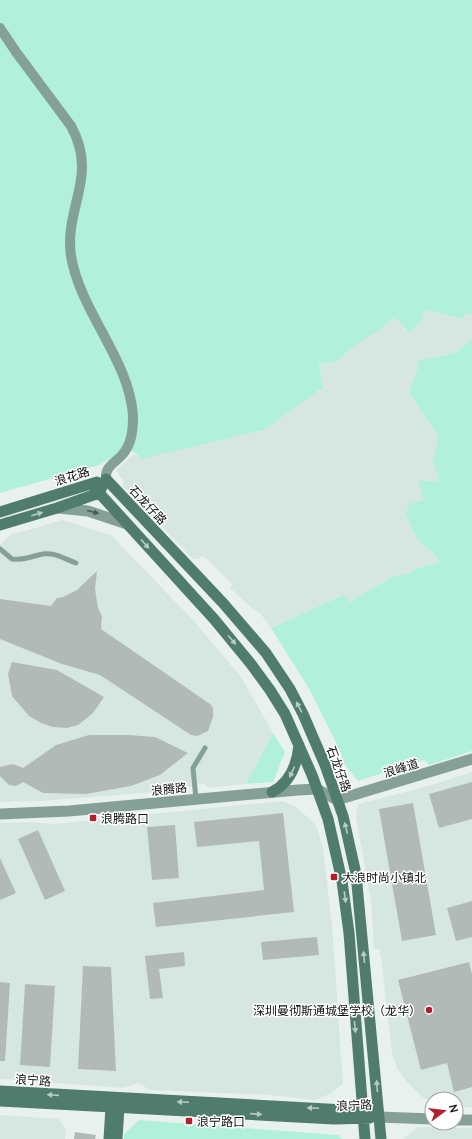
<svg xmlns="http://www.w3.org/2000/svg" width="472" height="1139" viewBox="0 0 472 1139" font-family="Manrope,'Noto Sans SC',sans-serif">
<rect width="100%" height="100%" fill="#e9f1ee"/>
<path fill="#d6e7e1" d="M424,308L463,319L465,313L472,315V339L455,353L417,361L418,367L409,392L438,436L433,462L439,482L424,500L427,548L434,551L439,562L417,568L410,573L393,576L350,602L343,595L271,628L260,613L254,610L230,588L232,584L203,555L198,559H193L123,486V480L116,470L134,454L139,455L140,459L323,390L319,363L351,348L362,339L383,327L395,316L407,332Z
M62,520L111,535L193,620L241,677L273,733L246,784L208,788L204,784L192,785L190,787L169,791L42,801L0,802V545L11,535Z
M472,772V1107H456V1099H432V1101L422,1097L406,1081L397,1068L392,1054L381,957L379,949H374L371,902L356,817L358,804L425,787Z
M282,801L295,806L316,825L323,849L332,924L343,1084L330,1094L315,1100L269,1095L150,1090L138,1083L123,1088L0,1079V823L34,822L54,824Z
M0,1115L59,1119L66,1130L65,1139H0Z
M418,1127L472,1128V1139H402Z"/>
<path fill="#b1f0db" d="M0,0H472V315L465,313L464,319L424,309L421,322L409,333L395,317L383,327L351,348L336,362L319,363L323,390L318,391L264,430L140,459L139,455L124,447L114,457L99,465L0,493Z
M472,339V751L429,765L424,760L358,781L345,765L340,751L308,687L271,628L343,595L350,602L393,576L410,573L417,568L439,562C436,551 427,550 420,542C413,533 410,523 406,513L409,504L424,500L418,481H439L433,462L438,436L409,392L418,367L417,361L455,353Z
M273,733L285,752L273,782L246,784Z
M139,1120L338,1135L342,1139H124V1134Z"/>
<path fill="#b2bab7" d="M97,571L95,589L98,608L102,616L101,629L210,704L213,708V717L208,731L197,736L191,735L100,675L62,664L0,639V599L51,606L57,598L63,597L77,590Z
M12,662L57,670L104,697L93,713L78,725L67,728L53,727L41,723L29,716L12,696L8,674Z
M89,735H128L155,737L188,753L160,775L131,786L86,794L43,793L23,782L16,786L9,785L0,776V767L13,764L23,768L56,745Z
M472,782V819L439,828L429,794Z
M413,803L436,935L402,941L379,809Z
M283,813L294,912L156,927L153,903L264,890L259,841L197,847L194,822Z
M175,825L179,878L152,880L147,827Z
M38,830L65,891L45,900L18,839Z
M0,858L16,893L0,900Z
M472,901V937L456,941L447,908Z
M317,937L319,955L263,960L261,942Z
M184,952L185,966L159,969L163,998L150,999L145,956Z
M469,962L472,974V1087L454,1092L447,1063L421,1070L398,980Z
M83,966L111,967L116,1071L78,1069Z
M0,982L10,983L5,1061H0Z
M25,984L55,986L50,1067L20,1065Z
M75,1132L96,1135L95,1139H74Z"/>
<g fill="none" stroke-linecap="round" stroke-linejoin="round">
<path stroke="#85a197" stroke-width="5" d="M0,549L12,559C23,561 32,556 43,554C54,552 65,559 76,563
M196,799L193,768L205,748"/>
<path stroke="#85a197" stroke-width="10" d="M0,28L16,52L71,126C99,177 64,207 71,256C80,311 130,361 133,416C133,430 132,444 122,455C114,464 105,466 106,479"/>
<path stroke="#85a197" stroke-width="11" d="M58,508L88,511L127,524
M0,814L69,811L298,790L317,789L337,800L472,759
M379,1117L432,1119
M456,1120H472"/>
<path stroke="#507c6e" stroke-width="11" d="M106,479L223,603L266,653L290,689L303,714L325,765L343,816L356,874L381,1139
M91,484L214,619L251,664L270,690L285,714L312,775L328,819L342,881L349,933L365,1139
M0,512L97,482
M0,525L57,508L99,493L102,487
M272,792C290,783 297,765 299,745
M0,1091L363,1111L369,1113
M0,1101L334,1119L370,1118
M116,1102L119,1107L117,1139
M109,1139L111,1107L113,1101"/>
</g>
<defs><path id="oneway-solid" d="M-6-.8H1V-3.2L6.5 0L1 3.2V.8H-6Z"/></defs>
<use fill="#4a5a54" href="#oneway-solid" transform="translate(93 512) rotate(15)"/>
<g fill="#b9cbc5">
<use href="#oneway-solid" transform="translate(37 514) rotate(-17)"/>
<use href="#oneway-solid" transform="translate(145 544) rotate(48)"/>
<use href="#oneway-solid" transform="translate(232 640) rotate(50)"/>
<use href="#oneway-solid" transform="translate(299 707) rotate(-118)"/>
<use href="#oneway-solid" transform="translate(292 772) rotate(115)"/>
<use href="#oneway-solid" transform="translate(346 828) rotate(-104)"/>
<use href="#oneway-solid" transform="translate(345 897) rotate(82)"/>
<use href="#oneway-solid" transform="translate(364 957) rotate(-95)"/>
<use href="#oneway-solid" transform="translate(355 1027) rotate(84)"/>
<use href="#oneway-solid" transform="translate(377 1086) rotate(-94)"/>
<use href="#oneway-solid" transform="translate(53 1095) rotate(-176)"/>
<use href="#oneway-solid" transform="translate(183 1102) rotate(-177)"/>
<use href="#oneway-solid" transform="translate(313 1108) rotate(-177)"/>
<use href="#oneway-solid" transform="translate(256 1114) rotate(4)"/>
</g>
<g fill="#b2202f" stroke="#fff" stroke-width="1.5">
<rect x="89" y="814" width="8" height="8" rx="2"/>
<rect x="330" y="873" width="8" height="8" rx="2"/>
<circle cx="429" cy="1010" r="4"/>
<rect x="185" y="1117" width="8" height="8" rx="2"/>
</g>
<g text-anchor="middle" dominant-baseline="central" stroke-width="3" stroke-linejoin="round" paint-order="stroke">
<g font-size="12" fill="#101211" stroke="#fff">
<text transform="translate(72 476) rotate(-18)">浪花路</text>
<text transform="translate(148 505) rotate(47)">石龙仔路</text>
<text transform="translate(401 768) rotate(-17)">浪峰道</text>
<text transform="translate(339 769) rotate(70)">石龙仔路</text>
<text transform="translate(169 789) rotate(-6)">浪腾路</text>
<text transform="translate(33 1080) rotate(4)">浪宁路</text>
<text transform="translate(354 1105) rotate(-2)">浪宁路</text>
</g>
<g font-size="12" fill="#101211" stroke="#fff" text-anchor="start">
<text x="101" y="818">浪腾路口</text>
<text x="342" y="877">大浪时尚小镇北</text>
<text x="421" y="1010" text-anchor="end">深圳曼彻斯通城堡学校（龙华）</text>
<text x="197" y="1121">浪宁路口</text>
</g>
</g>
<g transform="translate(444 1111) rotate(75)"><circle r="19" fill="#ffffff" stroke="#9fa0a0"/>
<path d="M0-3L7 15L0 10L-7 15Z" fill="#b2202f"/>
<text y="-6" font-size="11" font-weight="bold" text-anchor="middle" fill="#101211">N</text>
</g>
</svg>
